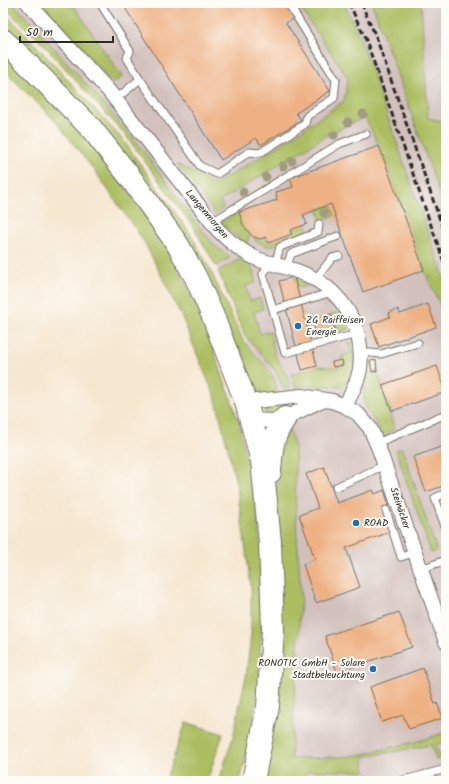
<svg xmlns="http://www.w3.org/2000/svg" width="449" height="784" viewBox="0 0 449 784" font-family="Kalam,sans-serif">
<rect width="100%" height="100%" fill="#fdfcf7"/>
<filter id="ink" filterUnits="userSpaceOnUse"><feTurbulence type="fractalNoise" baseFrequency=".025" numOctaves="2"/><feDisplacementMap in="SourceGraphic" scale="8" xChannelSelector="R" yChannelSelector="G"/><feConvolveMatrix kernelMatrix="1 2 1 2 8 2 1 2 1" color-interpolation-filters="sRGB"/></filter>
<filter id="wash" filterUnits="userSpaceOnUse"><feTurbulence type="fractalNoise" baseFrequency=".012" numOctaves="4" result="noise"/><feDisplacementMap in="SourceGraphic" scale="16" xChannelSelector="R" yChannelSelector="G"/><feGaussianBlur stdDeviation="0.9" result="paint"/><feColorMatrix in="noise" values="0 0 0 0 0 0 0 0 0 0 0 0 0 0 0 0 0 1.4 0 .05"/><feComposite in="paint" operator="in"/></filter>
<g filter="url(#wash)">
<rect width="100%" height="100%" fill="#f6e7d1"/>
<path fill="#d1c0bc" d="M13,3H446V781H286L291,759L301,595L296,521L295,448L277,394L275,381L270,371L248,344L216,266L231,256L215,246L196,223L166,182L105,105Z"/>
<path fill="#abbd61" stroke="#6b7446" d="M3,3H13L72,68L137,142L196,223L215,246L231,257L216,266L194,228L126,136L43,44L3,6Z
M41,3H72L122,77L115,82H112Z
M299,3H344L359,35L446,283V317L424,270L379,146L365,117L329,134L220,201L223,208L215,214L206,201L177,164L215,184L280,145L344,101L348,78L299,6Z
M372,3H421L428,118L446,122V212Z
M3,12L22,30L58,69L123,140L190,233L208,265L243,340L270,371L275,381L277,394C262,395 259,395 250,382L225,319L205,276L3,30Z
M3,51L84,130L164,240L200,311L239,422L256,504L263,565V604L258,692L248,750L240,781H219L233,737L246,676L251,635V587L237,487L216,400L181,315L145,243L97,174L57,123L3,69Z
M331,204L335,215L321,220L318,209Z
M239,212L250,234L247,244L236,236L221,223L232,215Z
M307,224L308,228L306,233L269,247L255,240L254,237H266L268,243L291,235L290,230Z
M240,259L251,265L256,283L246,286L250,301L260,298L263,309L254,312L260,334L270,331L275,355L287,376L290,388L284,389L274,369L244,334L218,271Z
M294,277L312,285L297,288Z
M341,312L349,329L336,333L331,314Z
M352,342C354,358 355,374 342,387L310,385L295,387L291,374L317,366L333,367L342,365L341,356L351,353L348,344Z
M377,371L392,411L389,412L395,429L383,436C369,408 355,404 370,372Z
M282,403L284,410L274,413H265L264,412V408L266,407Z
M288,426L295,448L296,521L301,595L291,759L354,756L419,741L446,732V741L435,745L441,758L436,760L431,745L363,757L366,771H308L300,781H254L275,511V469Z
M402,448L437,551L431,553L396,450Z
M186,722L223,734L207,781H165Z"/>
<g id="blocks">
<path fill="#eeb184" d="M122,3H286L295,17L286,23L330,91L296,113L301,120L261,145L256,138L221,160Z
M379,146L424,270L363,292L331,204L303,215L307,224L290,230L292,234L268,243L266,237L260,239L254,237L250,234L243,225L239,212L277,200L276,192L293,187L290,178Z
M294,277L317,366L302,370L279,281Z
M428,304L436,327L379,347L371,324L390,317L389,313L398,309L400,314Z
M331,314L336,333L317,338L312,319Z
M342,360L343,365L333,367L332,362Z
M376,360L377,371L372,372L370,361Z
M437,366L446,392L392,411L382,385Z
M446,445V485L426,492L413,457Z
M324,467L337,503L373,490L375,494L384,490L389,505L382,508L390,532L346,548L360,587L316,603L303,564L315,559L299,515L318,508L306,474Z
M399,612L412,647L337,672L325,636Z
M423,668L435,704L437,703L443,718L409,729L403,715L382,722L370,687Z"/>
</g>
</g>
<g filter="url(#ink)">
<use href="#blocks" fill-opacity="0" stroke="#726d65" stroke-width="1"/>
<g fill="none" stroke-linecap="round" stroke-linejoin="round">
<defs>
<path id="lane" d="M100,3L130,51L127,58L140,79
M115,100L140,79L200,166L217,174L249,152L260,153L305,124L307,116L334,98L336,80L288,3
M212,222L339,144L366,134
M319,224L318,232L280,247L275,264L267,268L263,274L285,353L357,334
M286,268L291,254L338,236
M315,280L332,258L339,256
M273,310L332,292
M360,352L381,354L418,343
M377,443L446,414
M336,487L385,465
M446,493L435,498L446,529
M386,510L401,557L415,552
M421,569L446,560
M400,781L446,769"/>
<path id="street" d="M28,3L108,90L218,230C230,242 244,254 260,260C275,265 292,268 307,275C343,292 365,328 360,369C358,381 351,395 345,406
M246,402L301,396L332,401L345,406L358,414L370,428L379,449L446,642
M251,420L274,421L285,418L322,400"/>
<path id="primary" d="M3,40L18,54L91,128L130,177L178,245L196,278L212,314L246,402L262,461L270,542L273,630L268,706L253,781
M270,472C272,448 271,439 285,418"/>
</defs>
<use href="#lane" stroke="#726d65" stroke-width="9"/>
<use href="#street" stroke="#726d65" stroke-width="16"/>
<use href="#primary" stroke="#726d65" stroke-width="24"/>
<use href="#lane" stroke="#fff" stroke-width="7"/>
<use href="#street" stroke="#fff" stroke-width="14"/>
<use href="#primary" stroke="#fff" stroke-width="22"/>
<path stroke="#2b2b2b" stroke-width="3" stroke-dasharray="6 3" stroke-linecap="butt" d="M349,3L366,40L446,268
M361,3L376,37L446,237"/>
</g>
<g fill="#9f9c80">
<circle cx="363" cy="114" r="4.5"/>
<circle cx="348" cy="122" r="4.5"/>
<circle cx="334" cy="135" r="4.5"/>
<circle cx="292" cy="161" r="4.5"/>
<circle cx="283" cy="166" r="4.5"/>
<circle cx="266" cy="177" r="4.5"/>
<circle cx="243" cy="192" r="4.5"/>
<circle cx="324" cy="213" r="4.5"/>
</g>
</g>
<g fill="#1f6fb2" stroke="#fdfcf7" stroke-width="1.5">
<circle cx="298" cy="326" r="4"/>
<circle cx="356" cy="523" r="4"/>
<circle cx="373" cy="669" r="4"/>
</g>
<g text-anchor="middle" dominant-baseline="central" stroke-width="4" stroke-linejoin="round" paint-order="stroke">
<g font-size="10" fill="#2b2b2b" stroke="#fdfcf7">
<text transform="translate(207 214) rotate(50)">Langenmorgen</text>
<text transform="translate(400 508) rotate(71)">Steinäcker</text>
</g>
<g font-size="10" fill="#2b2b2b" stroke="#fdfcf7" text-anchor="start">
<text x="306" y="320">ZG Raiffeisen<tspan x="306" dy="12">Energie</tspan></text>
<text x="364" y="523">ROAD</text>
<text x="365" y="663" text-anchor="end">RONOTIC GmbH - Solare<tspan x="365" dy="12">Stadtbeleuchtung</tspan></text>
</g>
</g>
<rect width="449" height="784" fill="none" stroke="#fdfcf7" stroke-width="16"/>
<path d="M20 36v6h93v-6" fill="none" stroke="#2b2b2b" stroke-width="2"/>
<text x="26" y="36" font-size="12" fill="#2b2b2b" stroke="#fdfcf7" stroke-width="3" paint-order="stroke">50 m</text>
</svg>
